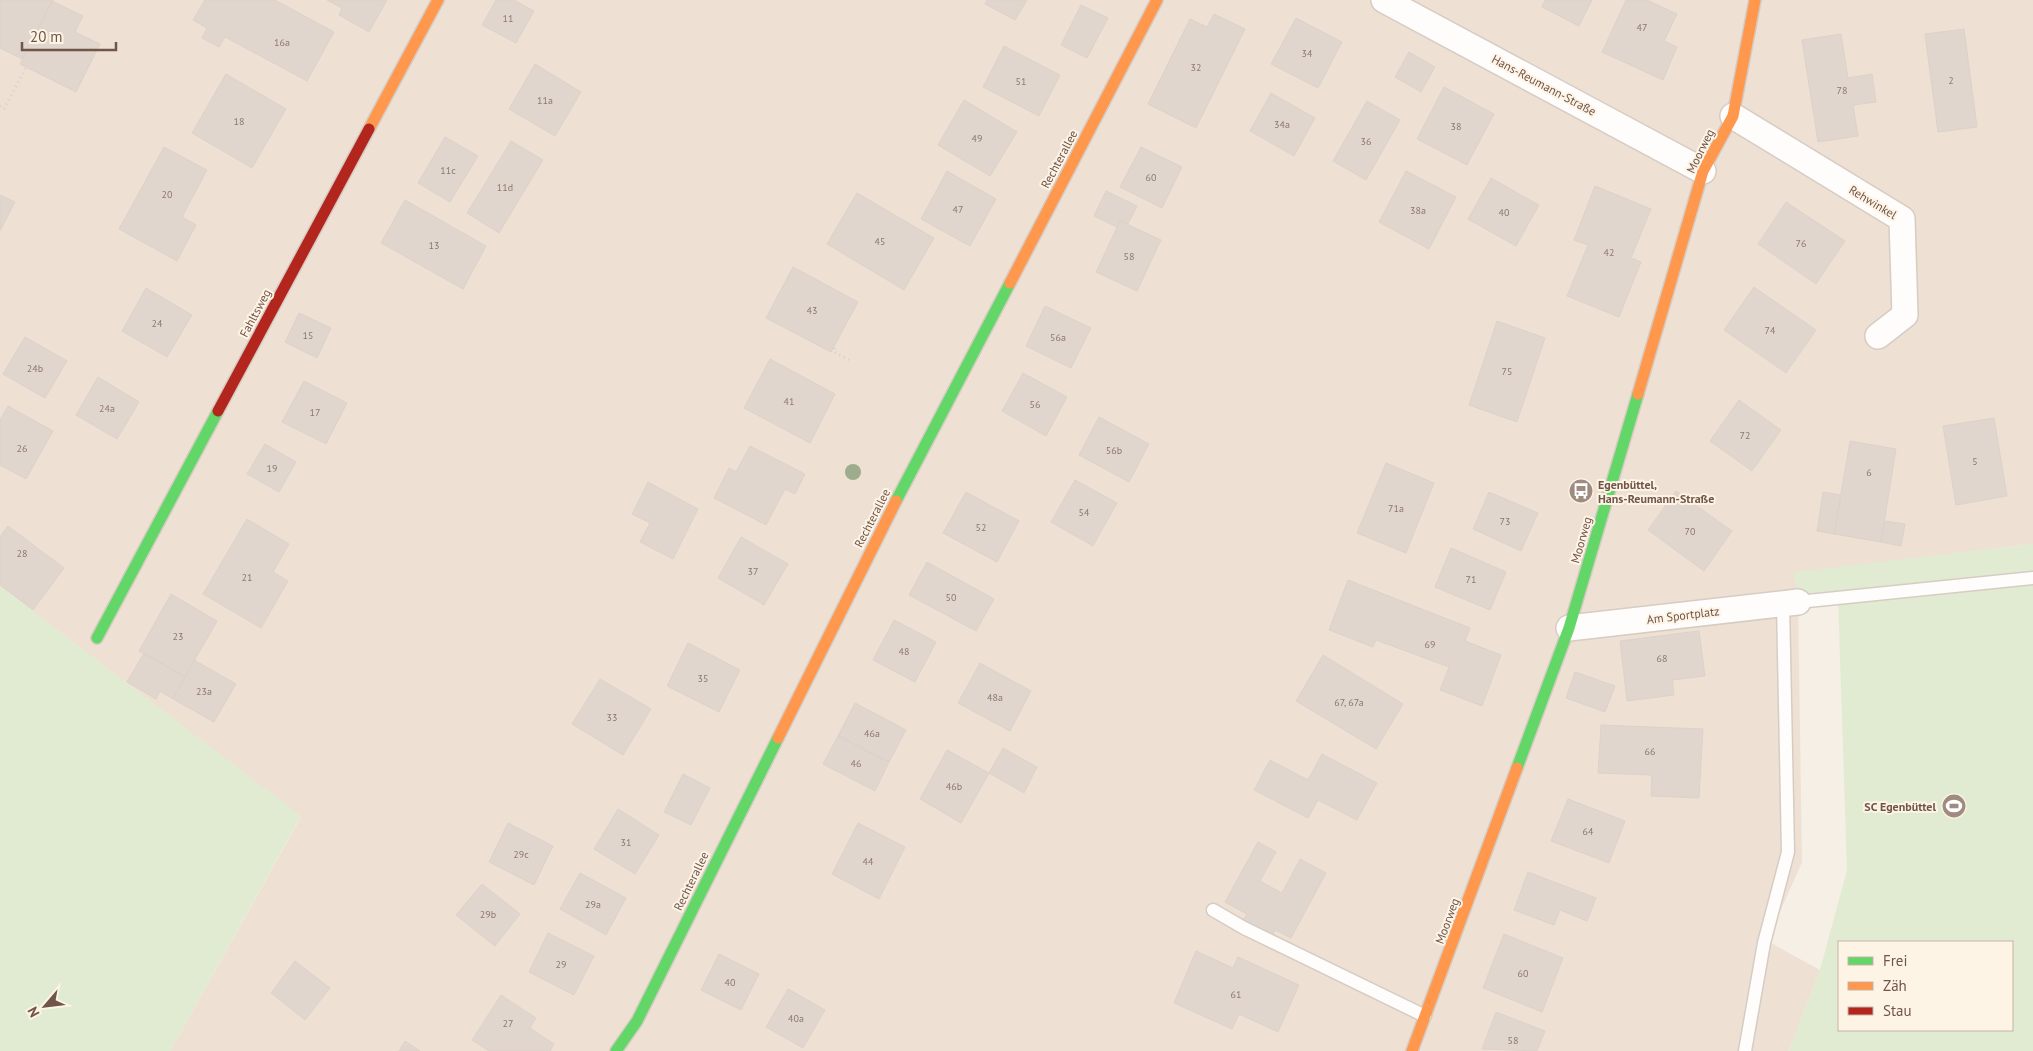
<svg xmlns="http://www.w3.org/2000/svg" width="2033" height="1051" viewBox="0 0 2033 1051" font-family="'PT Sans',sans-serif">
<rect width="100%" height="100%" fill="#f5efe6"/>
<path fill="#eee1d3" d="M0,0H2033V544L1795,573L1798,602L1802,862L1767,941L1820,970L1789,1051H170L301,817L0,586Z"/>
<path fill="#e1ebd1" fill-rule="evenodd" d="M2033,544V1051H1789L1820,970L1847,870L1838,596L1798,602L1794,572ZM1839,942H2012V1030H1839Z
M0,586L301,816L170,1051H0Z"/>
<path fill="#e1d6ce" stroke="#ddd1c9" d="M0,0H53L22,59L0,48Z
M205,0H275L334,32L307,81L225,37L219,47L202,38L207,28L193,20Z
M327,0H387L369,32L339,15L342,8Z
M496,0H514L534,11L516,43L482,25Z
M987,0H1027L1015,20L985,4Z
M1545,0H1592L1579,26L1542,7Z
M1626,0H1647L1677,14L1664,41L1677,47L1663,80L1602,52Z
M52,1L83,16L75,32L100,44L76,92L20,64Z
M1081,5L1108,18L1087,58L1061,45Z
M1214,14L1245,29L1196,128L1148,104L1190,19L1207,27Z
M1296,18L1342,42L1318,88L1271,64Z
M1964,29L1977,127L1938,132L1925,34Z
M1841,34L1848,78L1872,74L1876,102L1853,105L1858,136L1818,142L1802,40Z
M1004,46L1060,75L1039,116L983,87Z
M1409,52L1435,67L1421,92L1395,77Z
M535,64L581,92L555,136L509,109Z
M226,74L286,109L252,168L192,133Z
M1444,87L1494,114L1467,165L1417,139Z
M1271,93L1315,118L1294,156L1250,131Z
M964,100L1017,132L990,176L938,145Z
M1367,101L1400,120L1366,180L1333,161Z
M445,137L478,156L450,202L418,183Z
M511,141L543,160L499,233L467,213Z
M164,147L207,170L182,217L196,225L177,261L119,229Z
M1141,147L1182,167L1162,208L1120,187Z
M947,171L996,199L970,246L921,219Z
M1406,171L1456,197L1429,249L1379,222Z
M1491,178L1539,205L1516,246L1468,219Z
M1595,186L1651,209L1631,258L1641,262L1619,317L1567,296L1588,245L1574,240Z
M1106,191L1137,206L1128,224L1120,221L1117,227L1094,216Z
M857,193L934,238L904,290L827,244Z
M0,195L15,202L0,231Z
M405,200L486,246L463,289L381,243Z
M1786,202L1845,241L1816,284L1758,244Z
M1120,221L1161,240L1137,291L1096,272Z
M793,267L858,302L831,352L766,318Z
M1754,287L1816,330L1786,373L1724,330Z
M146,288L192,315L167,357L122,331Z
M1045,306L1091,328L1071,368L1026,346Z
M299,313L331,328L317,358L285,342Z
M1497,321L1545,338L1517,422L1469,405Z
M25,337L67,361L45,398L3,374Z
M770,359L835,394L810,443L744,408Z
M1023,373L1067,397L1046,436L1002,411Z
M98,377L139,402L117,439L76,415Z
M304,381L347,403L326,444L282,422Z
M1739,400L1781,430L1752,471L1710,441Z
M8,406L53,431L26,479L0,465V420Z
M1099,417L1149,444L1129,482L1079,455Z
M1994,418L2007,496L1956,505L1943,426Z
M1850,441L1896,449L1881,542L1834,534Z
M265,444L296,462L279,492L247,474Z
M750,446L805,474L795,494L785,489L766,525L714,498L729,468L736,472Z
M1386,463L1434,483L1406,553L1357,533Z
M1075,480L1117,503L1093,546L1051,522Z
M648,482L698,509L673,559L640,542L650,523L632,514Z
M1676,491L1732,531L1704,571L1648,530Z
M966,492L1019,521L997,562L943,533Z
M1489,492L1538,513L1521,551L1473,529Z
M1823,492L1841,495L1834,534L1817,531Z
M247,519L289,544L273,572L288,581L261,628L203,594Z
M1885,521L1905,524L1901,546L1881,542Z
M8,526L64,568L33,610L0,585V537Z
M741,537L788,564L764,605L718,578Z
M1451,548L1506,572L1490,610L1435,587Z
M927,562L994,599L976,631L909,595Z
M1348,580L1470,628L1465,641L1501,655L1482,706L1440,690L1449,667L1376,640L1373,647L1329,630Z
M171,594L217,621L185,677L139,651Z
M894,620L936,642L915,682L873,660Z
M1699,631L1705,676L1672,680L1674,695L1627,701L1620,641Z
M688,643L740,670L719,712L667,686Z
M144,653L185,677L173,699L160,691L156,699L127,682Z
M1323,655L1403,704L1376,749L1296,701Z
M194,660L236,684L214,722L173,699Z
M980,663L1031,691L1010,731L958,703Z
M1575,672L1615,686L1605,712L1566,698Z
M600,679L651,709L623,755L572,724Z
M855,703L906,730L889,762L838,736Z
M1601,725L1703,729L1699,798L1651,796L1652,775L1598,773Z
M838,736L889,762L875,791L823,764Z
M1003,748L1037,767L1024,793L989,773Z
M947,750L989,773L961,823L920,799Z
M1322,754L1377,783L1357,820L1318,800L1308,818L1254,790L1270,760L1308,780Z
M683,774L710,788L691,825L664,812Z
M1568,799L1625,821L1609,863L1551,841Z
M618,809L659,835L635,874L594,849Z
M508,823L553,846L534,885L489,862Z
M858,823L905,847L879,899L832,874Z
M1258,842L1276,852L1260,881L1282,893L1300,859L1326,873L1291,938L1275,930L1271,938L1242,922L1247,914L1225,902Z
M1528,872L1596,898L1587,921L1560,910L1554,925L1514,910Z
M580,873L626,898L606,935L560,909Z
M482,884L520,914L495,946L456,915Z
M548,933L594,956L574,995L529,972Z
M1504,934L1563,958L1542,1012L1483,988Z
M1196,951L1233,968L1238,957L1299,985L1278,1032L1239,1014L1232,1029L1174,1003Z
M719,954L759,974L741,1010L701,990Z
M295,961L330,988L305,1020L271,993Z
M788,989L825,1010L803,1048L766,1027Z
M501,995L536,1018L530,1028L554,1044L550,1051H489L472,1040Z
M1496,1012L1545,1031L1537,1051L1482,1049Z
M405,1041L420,1051H399Z"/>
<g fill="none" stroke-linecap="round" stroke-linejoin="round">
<defs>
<path id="lane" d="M1798,602L2033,578
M1213,910L1244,928L1425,1016
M1745,1051L1764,943L1788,852L1783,603"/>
<path id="street" d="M1384,0L1703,171
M1733,116L1902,219L1905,315L1878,336
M1569,628L1798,602"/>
<path id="fast" d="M896,501L1010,283
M97,638L218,411
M1517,768L1569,628L1638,394
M616,1051L637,1021L778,738"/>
<path id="slow" d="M369,129L438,0
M1010,283L1157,0
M1638,394L1703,171L1733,116L1755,0
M778,738L896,501
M1412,1051L1517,768"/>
<path id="jam" d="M218,411L369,129"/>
</defs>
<use href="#lane" stroke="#d6ccc4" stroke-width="15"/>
<use href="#street" stroke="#d6ccc4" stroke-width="28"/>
<use href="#fast" stroke="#d5cbc3" stroke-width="14"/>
<use href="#slow" stroke="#d5cbc3" stroke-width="14"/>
<use href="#jam" stroke="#d5cbc3" stroke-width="14"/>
<path stroke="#d8cfcc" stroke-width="3" stroke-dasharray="1 4" stroke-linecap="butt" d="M0,106L4,109L27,66
M834,348V352L849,360"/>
<use href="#lane" stroke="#fefdfb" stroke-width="12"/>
<use href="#street" stroke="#fefdfb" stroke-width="25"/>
<use href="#fast" stroke="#63d668" stroke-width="11"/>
<use href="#slow" stroke="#ff974d" stroke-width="11"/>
<use href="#jam" stroke="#b3261e" stroke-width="11"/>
</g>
<circle fill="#9cac8c" cx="853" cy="472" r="8"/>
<defs>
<symbol id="bus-disc" viewBox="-11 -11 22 22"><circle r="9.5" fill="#9f8b80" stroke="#fef4e6"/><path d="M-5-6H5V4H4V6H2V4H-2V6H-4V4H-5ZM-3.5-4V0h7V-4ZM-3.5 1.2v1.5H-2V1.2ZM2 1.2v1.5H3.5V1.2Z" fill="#fff"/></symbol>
<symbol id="stadium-disc" viewBox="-11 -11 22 22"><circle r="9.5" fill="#9f8b80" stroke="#fef4e6"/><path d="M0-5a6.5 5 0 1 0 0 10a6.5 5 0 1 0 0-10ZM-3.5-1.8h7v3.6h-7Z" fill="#fff"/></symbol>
</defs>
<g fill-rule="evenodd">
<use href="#bus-disc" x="1567" y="477" width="28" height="28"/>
<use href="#stadium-disc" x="1940" y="792" width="28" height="28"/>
</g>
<g text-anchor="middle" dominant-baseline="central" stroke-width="4" stroke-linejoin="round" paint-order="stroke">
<g font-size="10" fill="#8e776c">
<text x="508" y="18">11</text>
<text x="1642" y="27">47</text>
<text x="282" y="42">16a</text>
<text x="1307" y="53">34</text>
<text x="1196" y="67">32</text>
<text x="1951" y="80">2</text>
<text x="1021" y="81">51</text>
<text x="1842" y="90">78</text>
<text x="545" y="100">11a</text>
<text x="239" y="121">18</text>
<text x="1282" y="124">34a</text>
<text x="1456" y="126">38</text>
<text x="977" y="138">49</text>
<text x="1366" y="141">36</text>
<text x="448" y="170">11c</text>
<text x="1151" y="177">60</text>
<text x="505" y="187">11d</text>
<text x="167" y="194">20</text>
<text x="958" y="209">47</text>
<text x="1418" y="210">38a</text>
<text x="1504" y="212">40</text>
<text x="880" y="241">45</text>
<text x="1801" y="243">76</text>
<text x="434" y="245">13</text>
<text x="1609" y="252">42</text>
<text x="1129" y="256">58</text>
<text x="812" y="310">43</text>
<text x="157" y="323">24</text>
<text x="1770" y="330">74</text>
<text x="308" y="335">15</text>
<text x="1058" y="337">56a</text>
<text x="35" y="368">24b</text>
<text x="1507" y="371">75</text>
<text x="789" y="401">41</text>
<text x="1035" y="404">56</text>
<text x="107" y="408">24a</text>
<text x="315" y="412">17</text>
<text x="1745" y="435">72</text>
<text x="22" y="448">26</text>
<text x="1114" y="450">56b</text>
<text x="1975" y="461">5</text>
<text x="272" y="468">19</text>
<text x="1869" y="472">6</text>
<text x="1396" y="508">71a</text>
<text x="1084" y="512">54</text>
<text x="1505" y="521">73</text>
<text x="981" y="527">52</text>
<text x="1690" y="531">70</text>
<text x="22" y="553">28</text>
<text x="753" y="571">37</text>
<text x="247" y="577">21</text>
<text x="1471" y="579">71</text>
<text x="951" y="597">50</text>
<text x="178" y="636">23</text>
<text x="1430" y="644">69</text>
<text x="904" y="651">48</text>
<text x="1662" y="658">68</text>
<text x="703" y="678">35</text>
<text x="204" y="691">23a</text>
<text x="995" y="697">48a</text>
<text x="1349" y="702">67, 67a</text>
<text x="612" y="717">33</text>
<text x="872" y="733">46a</text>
<text x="1650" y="751">66</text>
<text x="856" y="763">46</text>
<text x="954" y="786">46b</text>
<text x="1588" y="831">64</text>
<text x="626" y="842">31</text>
<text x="521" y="854">29c</text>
<text x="868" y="861">44</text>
<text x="593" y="904">29a</text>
<text x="488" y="914">29b</text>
<text x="561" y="964">29</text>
<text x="1523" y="973">60</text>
<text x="730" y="982">40</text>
<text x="1236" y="994">61</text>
<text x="796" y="1018">40a</text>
<text x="508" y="1023">27</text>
<text x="1513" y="1040">58</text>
</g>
<g font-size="12" fill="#705549" stroke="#fef4e6">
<text transform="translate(1544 85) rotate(28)">Hans-Reumann-Straße</text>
<text transform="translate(1700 151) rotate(-64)">Moorweg</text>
<text transform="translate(1059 159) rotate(-62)">Rechterallee</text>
<text transform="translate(1873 202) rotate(31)">Rehwinkel</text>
<text transform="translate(255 313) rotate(-62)">Fahltsweg</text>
<text transform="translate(872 518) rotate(-63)">Rechterallee</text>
<text transform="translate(1581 540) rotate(-74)">Moorweg</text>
<text transform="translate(1683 615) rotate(-7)">Am Sportplatz</text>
<text transform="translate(691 881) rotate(-64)">Rechterallee</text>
<text transform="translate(1447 921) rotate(-70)">Moorweg</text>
</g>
<g font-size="12" font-weight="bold" fill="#705549" stroke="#fef4e6" text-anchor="start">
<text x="1598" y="484">Egenbüttel,<tspan x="1598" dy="14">Hans-Reumann-Straße</tspan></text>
<text x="1936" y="806" text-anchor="end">SC Egenbüttel</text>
</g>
</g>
<rect x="1838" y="941" width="175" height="90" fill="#fef4e6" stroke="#c5b4a7"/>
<rect x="1848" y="957" width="25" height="8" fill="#63d668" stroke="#c5b4a7"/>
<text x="1883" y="966" font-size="15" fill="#705549">Frei</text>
<rect x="1848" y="982" width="25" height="8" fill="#ff974d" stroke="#c5b4a7"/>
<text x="1883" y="991" font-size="15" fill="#705549">Zäh</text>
<rect x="1848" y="1007" width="25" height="8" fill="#b3261e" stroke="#c5b4a7"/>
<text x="1883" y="1016" font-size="15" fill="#705549">Stau</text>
<g transform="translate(45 1006) rotate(242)" stroke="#fef4e6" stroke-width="4" paint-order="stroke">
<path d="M0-4L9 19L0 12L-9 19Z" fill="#705549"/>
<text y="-8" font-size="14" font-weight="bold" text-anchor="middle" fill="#705549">N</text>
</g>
<path d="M22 42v8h94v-8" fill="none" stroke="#705549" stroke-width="2.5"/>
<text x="30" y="42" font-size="15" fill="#705549" stroke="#fef4e6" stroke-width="4" paint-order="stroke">20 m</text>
</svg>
